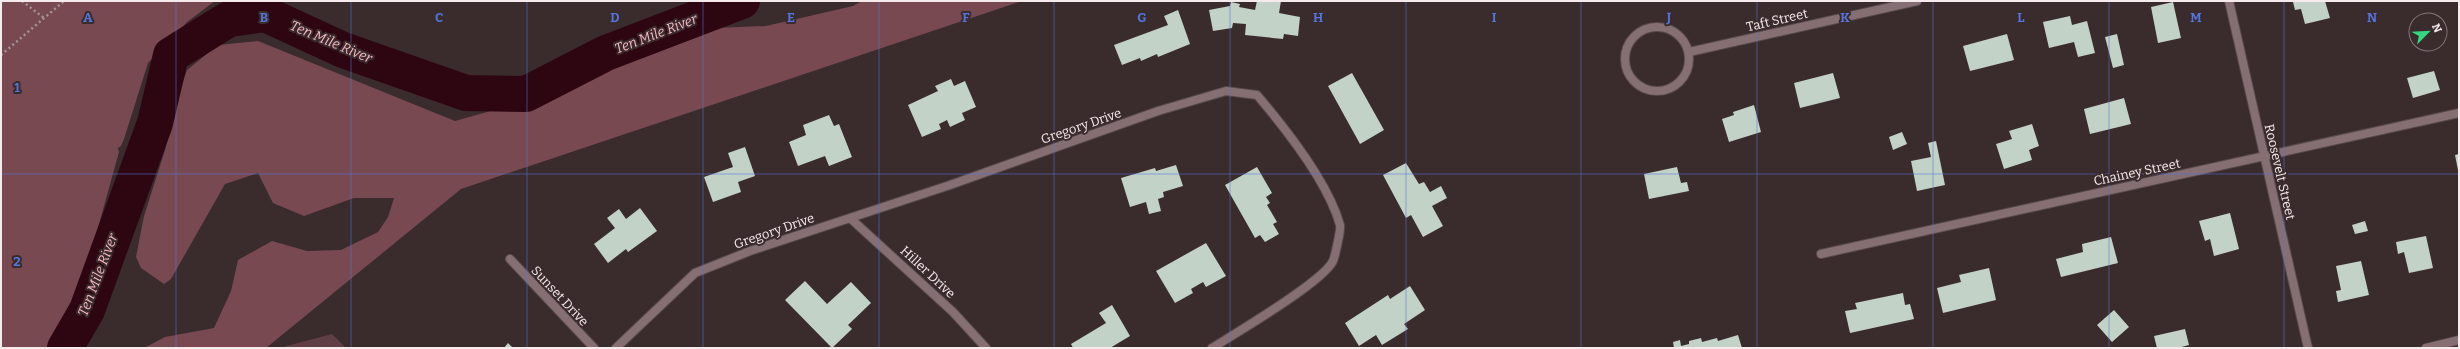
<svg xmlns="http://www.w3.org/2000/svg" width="2460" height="349" viewBox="0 0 2460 349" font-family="Bitter,serif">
<rect width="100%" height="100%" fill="#3a2b2d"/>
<path fill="#603e45" d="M332,334L346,348H279Z"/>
<path fill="#794952" d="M1,1H215L187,22L148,63L124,139L121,146L118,148L119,152L76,307L55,348H1Z
M862,1H1022L461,189L266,348H144L165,337L214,328L231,291L238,260L272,241L307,251L341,250L378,232L388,217L394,198H354L304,216L273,203L258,173L225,184L171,279L164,284L141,268L136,257L144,216L166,147L170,119L187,70L218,45L258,41L455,121L561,91L688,29L766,26L853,6Z"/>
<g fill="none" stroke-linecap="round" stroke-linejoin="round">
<path stroke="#2e0612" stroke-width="36" d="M65,348L87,310L155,123L171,55L229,19L265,14L343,50L466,93L526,94L606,53L742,1"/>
</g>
<path fill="#c2d2c7" d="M1257,1H1281L1279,13L1300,17L1298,36L1284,34L1283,39L1245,35L1246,24L1233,23L1232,28L1213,31L1209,10L1230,6L1231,2L1240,4L1239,7L1255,10Z
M2298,1H2325L2330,18L2305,24L2301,9L2295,10L2293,2Z
M2173,2L2181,38L2158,43L2151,7Z
M1178,10L1190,44L1158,57L1157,54L1141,61L1140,58L1122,65L1114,45L1168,25L1164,16Z
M2070,16L2072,25L2087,21L2095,53L2078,57L2074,42L2049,48L2043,22Z
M2007,34L2014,60L1970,71L1963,46Z
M2117,34L2124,65L2113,68L2105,37Z
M2434,71L2440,90L2413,98L2407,78Z
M1352,73L1384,130L1360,144L1328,86Z
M1833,73L1840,98L1800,108L1794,83Z
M951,79L954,86L965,81L976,107L962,113L965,120L950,127L947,120L939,124L941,129L922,137L908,105L938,91L935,86Z
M2124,98L2131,124L2090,134L2084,109Z
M1754,105L1761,132L1729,142L1722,119L1734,115L1733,112Z
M829,115L834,126L839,124L852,157L829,166L825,156L798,166L789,142L806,135L803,125Z
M2032,124L2039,146L2029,150L2032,160L2004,169L1996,144L2012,139L2009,131Z
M1902,132L1907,144L1893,150L1889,137Z
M1936,141L1945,185L1917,191L1911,161L1931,157L1928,143Z
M745,147L755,176L738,182L741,192L713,202L704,177L733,167L728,153Z
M2459,154V170H2458L2455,155Z
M1406,163L1419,184L1424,182L1430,192L1441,186L1447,198L1432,206L1443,226L1423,237L1411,215L1406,218L1383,175Z
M1176,165L1183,186L1163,192L1164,197L1158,199L1161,211L1149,214L1146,202L1130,207L1121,178L1155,168L1156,171Z
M1257,167L1272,193L1266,197L1270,203L1267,205L1277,222L1273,224L1279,234L1265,242L1260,235L1255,238L1225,185Z
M1677,167L1681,183L1687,182L1689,191L1649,199L1644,174Z
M640,208L657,231L628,252L626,249L608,263L594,244L615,228L607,218L619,209L626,219Z
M2230,213L2239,249L2214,256L2210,239L2205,241L2199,221Z
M2365,221L2368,231L2355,234L2352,225Z
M2426,236L2433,268L2409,273L2404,252L2398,254L2396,242Z
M2111,237L2118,263L2061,277L2056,259L2083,252L2082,244Z
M1206,243L1226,276L1206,287L1203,282L1191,289L1193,293L1175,303L1156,271Z
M2361,261L2369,295L2338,302L2336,291L2341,290L2336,266Z
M1989,268L1996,300L1943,313L1937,288L1961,282L1959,275Z
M805,281L827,304L851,282L871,303L848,325L852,329L832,348L785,300Z
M1410,286L1425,310L1404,324L1408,329L1382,345L1376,335L1359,346L1345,323L1388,295L1390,299Z
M1903,293L1905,305L1910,304L1914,319L1850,333L1845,311L1857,309L1855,303Z
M1112,305L1130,336L1110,348H1073L1071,344L1106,323L1099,313Z
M2114,310L2129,327L2112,342L2097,325Z
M2185,329L2189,345L2178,348H2157L2154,336Z
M1738,335L1742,348H1674L1673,342L1680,340L1681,346L1689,344V341L1701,338L1702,342L1717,338L1718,341Z
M508,343L513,348H504Z"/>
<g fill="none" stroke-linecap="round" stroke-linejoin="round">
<defs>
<path id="street" d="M2229,1L2308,348
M1625 59a32 32 0 1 1 64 0a32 32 0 1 1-64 0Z
M1689,52L1917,1
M850,218L953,312L986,348
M1821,254L2459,113
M510,259L594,348
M616,348L695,273L750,251L950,185L1158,111L1226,91L1257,95C1286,129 1328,182 1340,225C1341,230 1335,256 1333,261C1323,282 1236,333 1212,348
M2426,348L2459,340"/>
</defs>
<use href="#street" stroke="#584a4c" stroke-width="10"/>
<path stroke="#a19496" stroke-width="2.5" stroke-dasharray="2 3" stroke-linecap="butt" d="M22,1L44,18
M1,55L64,1"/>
<use href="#street" stroke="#866f73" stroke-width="8"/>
</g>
<path fill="none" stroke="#5375dd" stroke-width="1" stroke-opacity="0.55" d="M176,1V348M351,1V348M527,1V348M703,1V348M879,1V348M1054,1V348M1230,1V348M1406,1V348M1581,1V348M1757,1V348M1933,1V348M2109,1V348M2284,1V348M1,174H2459"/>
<g text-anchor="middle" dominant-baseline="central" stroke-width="4" stroke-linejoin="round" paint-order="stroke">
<g font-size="13" fill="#f5eaec" stroke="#3a2b2d">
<text transform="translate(1777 20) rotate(-13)">Taft Street</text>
<text transform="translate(1081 126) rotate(-19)">Gregory Drive</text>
<text transform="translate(2137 172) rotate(-12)">Chainey Street</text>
<text transform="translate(2280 172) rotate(77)">Roosevelt Street</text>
<text transform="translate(774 231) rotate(-19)">Gregory Drive</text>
<text transform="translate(928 272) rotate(43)">Hiller Drive</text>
<text transform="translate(560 296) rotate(47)">Sunset Drive</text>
</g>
<g font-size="14" font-style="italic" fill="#f6b5c1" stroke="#3a2b2d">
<text transform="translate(656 34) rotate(-21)">Ten Mile River</text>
<text transform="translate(331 42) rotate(23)">Ten Mile River</text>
<text transform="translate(98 275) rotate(-69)">Ten Mile River</text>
</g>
</g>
<g font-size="13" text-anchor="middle" font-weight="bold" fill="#5375dd" stroke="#3a2b2d" stroke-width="4" stroke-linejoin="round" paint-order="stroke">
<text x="88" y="22">A</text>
<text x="264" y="22">B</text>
<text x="439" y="22">C</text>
<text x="615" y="22">D</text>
<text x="791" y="22">E</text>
<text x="966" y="22">F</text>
<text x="1142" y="22">G</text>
<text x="1318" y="22">H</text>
<text x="1494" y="22">I</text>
<text x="1669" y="22">J</text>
<text x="1845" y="22">K</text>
<text x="2021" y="22">L</text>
<text x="2196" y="22">M</text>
<text x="2372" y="22">N</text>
<text x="17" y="92">1</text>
<text x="17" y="266">2</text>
</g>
<rect width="2460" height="349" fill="none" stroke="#f5eaec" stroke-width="4"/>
<g transform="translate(2428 32) rotate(66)"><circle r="19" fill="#3a2b2d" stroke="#857779"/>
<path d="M0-3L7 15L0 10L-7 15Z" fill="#35d881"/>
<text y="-6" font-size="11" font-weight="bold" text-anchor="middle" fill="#f5eaec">N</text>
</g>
</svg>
